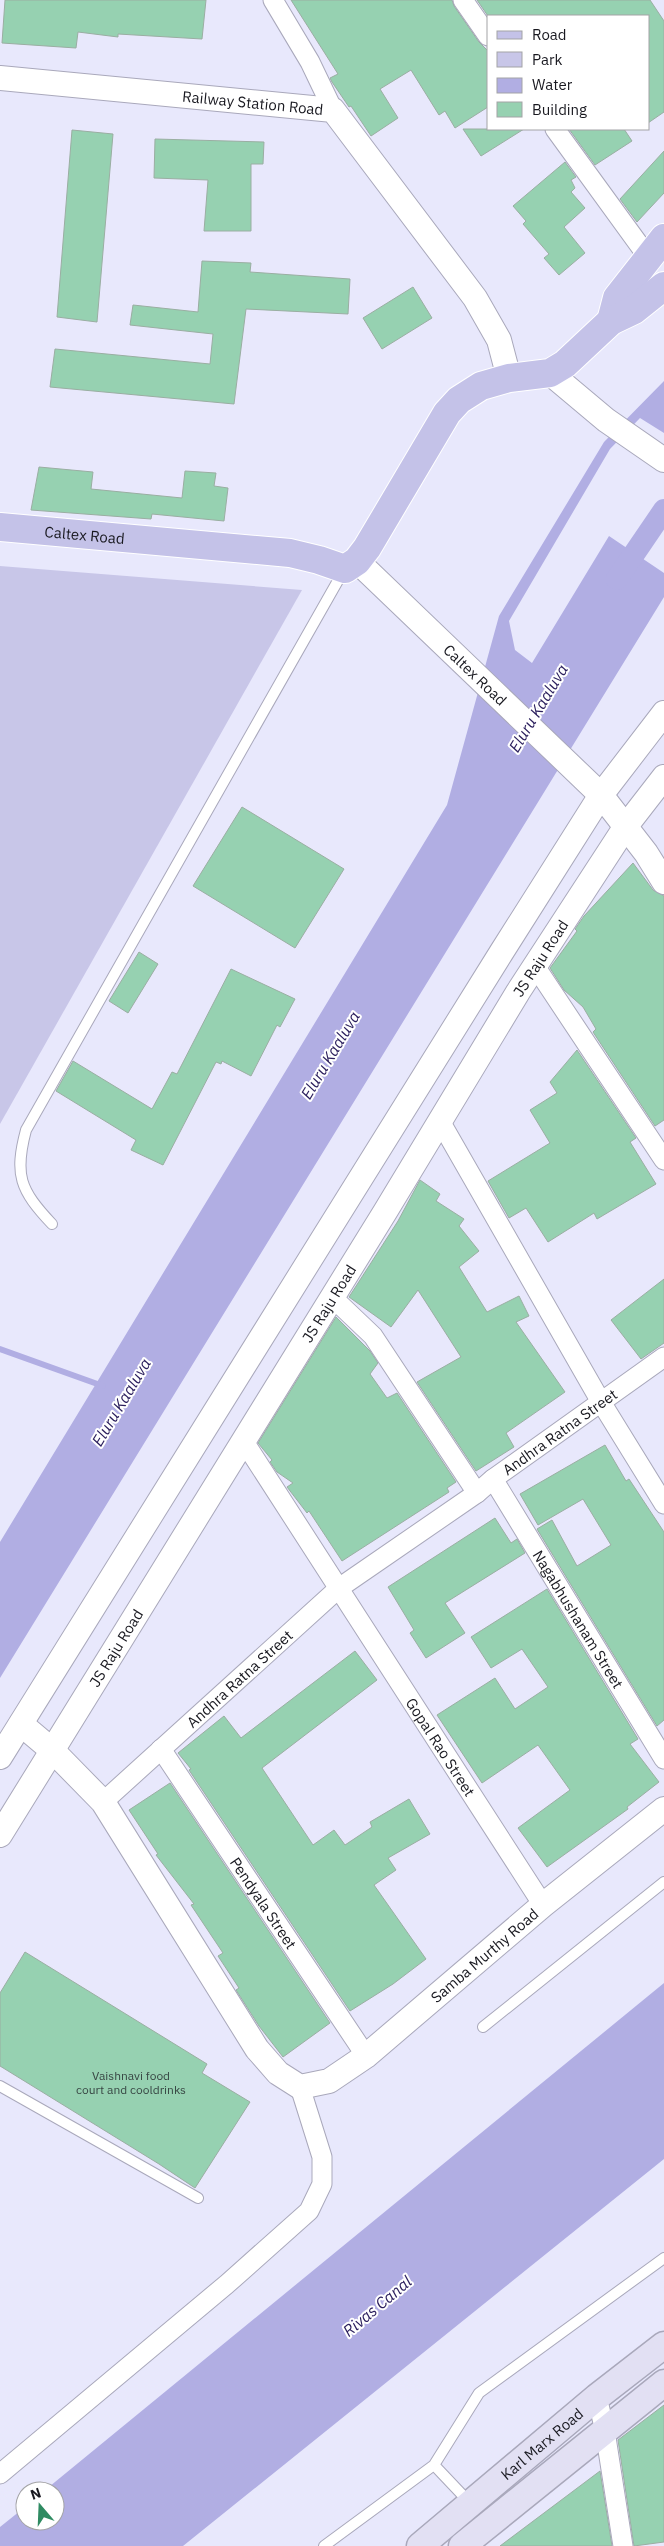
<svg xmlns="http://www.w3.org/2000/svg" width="664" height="2546" viewBox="0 0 664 2546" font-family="'IBM Plex Sans',sans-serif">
<rect width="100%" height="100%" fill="#e8e8fc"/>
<path fill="#c8c6e8" d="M0,566L302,590L0,1124Z"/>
<path fill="#b1aee3" d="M664,381V433L640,418L610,449L509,621L515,650L532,663L609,536L664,573V597L0,1678V1542L447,805L499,616L604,442Z
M664,1983V2159L183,2546H0V2527L25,2507V2521H55V2491H44Z"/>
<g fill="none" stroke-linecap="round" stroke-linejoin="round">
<path stroke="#b1aee3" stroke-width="6" d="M0,1349L103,1386"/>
<path stroke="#b1aee3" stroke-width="22" d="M617,579L664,510"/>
</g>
<path fill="#96d1b1" stroke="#9aaea2" d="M5,0H206L202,39L118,34V37L78,32L76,48L2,43Z
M291,0H452L454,6L479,42L488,51V107L455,128L445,111L439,115L411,70L380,89L398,118L371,136L351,106L349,107L332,82L330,78L338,74Z
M477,0H650L664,21V112L648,123V16H488Z
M463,129H524L481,156Z
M569,129H624L632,141L595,165Z
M72,130L113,134L97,322L57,317Z
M155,139L264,142L263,164H251V231H204L208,180L154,178Z
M664,151V193L637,222L620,199Z
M565,162L576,177L571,180L575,188L571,192L585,208L564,227L585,253L559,275L544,258L549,254L523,224L526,221L513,206Z
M202,261L251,263L250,272L350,279L348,314L246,309L234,404L50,387L55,349L210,364L213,334L130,325L133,305L198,312Z
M413,287L432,318L382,349L363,318Z
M39,467L93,472L91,489L182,498L185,471L216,473L214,486L228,488L224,521L152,514L151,519L31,510Z
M242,807L344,869L295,948L193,886Z
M633,863L653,890L664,896V1120L655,1126L593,1032L596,1029L583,1007L564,990L550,968L577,931L575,929L584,916Z
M139,952L158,964L128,1013L109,1001Z
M231,969L295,999L280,1027L277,1025L251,1076L222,1061L221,1064L216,1062L163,1165L131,1150L136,1140L56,1091L73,1061L152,1109L172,1072L177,1074Z
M577,1050L636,1138L630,1142L656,1184L597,1219L594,1213L548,1242L526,1208L509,1218L488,1181L550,1143L530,1110L557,1093L550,1082Z
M420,1180L440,1194L436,1201L464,1219L459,1226L479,1251L459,1267L487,1312L519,1296L529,1316L516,1322L565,1392L506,1433L514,1447L476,1471L417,1382L461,1357L418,1290L391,1327L349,1297L398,1221Z
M664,1279V1343L641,1359L611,1320Z
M336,1317L370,1351L378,1363L370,1374L387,1398L397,1393L456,1482L447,1488L449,1492L342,1561L309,1511L307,1513L287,1487L293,1483L277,1472L270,1462L272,1460L258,1443Z
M605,1445L626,1481L629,1479L664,1532V1720L657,1726L537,1529L552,1520L577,1566L611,1545L583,1499L538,1525L520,1494Z
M495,1518L511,1543L517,1539L525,1553L445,1603L465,1633L426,1658L410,1633L414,1630L388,1587Z
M547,1589L638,1739L630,1744L659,1782L627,1807L628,1809L547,1867L518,1828L570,1790L538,1745L482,1783L437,1715L495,1678L515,1709L548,1687L522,1649L491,1668L471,1637Z
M355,1651L377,1680L262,1768L313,1845L334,1830L345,1845L372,1827L370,1822L409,1799L430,1834L388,1858L396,1870L374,1885L426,1959L393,1984L350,2011L189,1770L191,1769L178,1753L224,1716L241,1738Z
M170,1783L330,2023L283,2057L259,2026L236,1990L239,1988L218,1956L223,1953L191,1905L194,1904L156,1855L158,1854L129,1810Z
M25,1952L207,2064L202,2073L250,2102L195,2188L159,2164L0,2066V1993Z
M664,2405V2542L634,2546L618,2440Z
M600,2471L612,2546H500Z"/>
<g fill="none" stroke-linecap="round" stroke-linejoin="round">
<defs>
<path id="service" d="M52,1224C20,1190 14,1175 26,1130L344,570
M483,2027L664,1882
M0,2086L198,2198
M434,2465L479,2393L664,2258
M324,2546L434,2465L470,2503"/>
<g id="minor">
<path d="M273,0L310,62L333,110"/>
<path d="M463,0L488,36"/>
<path d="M555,129L648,257"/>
<path d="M535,966L664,1160"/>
<path d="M440,1121L601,1402L664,1504"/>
<path d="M332,1297L373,1336L477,1493"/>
<path id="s1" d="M243,1440L543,1905"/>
<path id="s2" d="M493,1479L664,1759"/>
<path id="s3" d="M161,1749L366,2056"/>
<path id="s4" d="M103,1802L339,1588L477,1493L493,1479L664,1357"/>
<path d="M597,2397L605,2431L623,2546"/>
<path d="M0,2474L227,2284L309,2211L322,2184V2157L300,2087"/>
</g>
<g id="tertiary">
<path id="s5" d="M0,78L333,110L475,298L499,340L509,378"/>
<path d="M550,373L606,420L664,460"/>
<path id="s6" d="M357,561L601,795L646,853L664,882"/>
<path id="s7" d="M21,1724L53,1751L103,1802L257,2049L278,2073L300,2087L329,2081L366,2056L543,1905L664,1809"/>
<path d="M0,1757L501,953L601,795L664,713"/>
<path id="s8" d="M0,1835L385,1212L518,992L626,826L664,777"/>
</g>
<g id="secondary">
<path id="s9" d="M420,2546L597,2397L664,2345"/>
<path d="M462,2546L664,2383"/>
</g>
<g id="primary">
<path d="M611,321L617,298L664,238"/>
<path id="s10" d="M0,527L290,553L319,560L345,569L357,561L367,548L447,413L459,400L481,386L509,378L550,373L565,364L611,321L634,310L664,286"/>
</g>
</defs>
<use href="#service" stroke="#a9a8bb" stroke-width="12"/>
<use href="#minor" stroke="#a9a8bb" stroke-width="21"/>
<use href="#tertiary" stroke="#a9a8bb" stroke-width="26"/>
<use href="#secondary" stroke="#a9a8bb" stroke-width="29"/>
<use href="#primary" stroke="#fff" stroke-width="30"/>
<use href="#service" stroke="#fff" stroke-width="10"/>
<use href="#minor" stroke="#fff" stroke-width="19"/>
<use href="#tertiary" stroke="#fff" stroke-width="24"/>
<use href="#secondary" stroke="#e2e0f3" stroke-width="26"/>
<use href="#primary" stroke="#c4c2e8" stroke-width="28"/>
</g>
<g text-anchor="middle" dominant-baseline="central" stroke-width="4" stroke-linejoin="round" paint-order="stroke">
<g font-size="12" fill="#384744">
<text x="131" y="2075">Vaishnavi food<tspan x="131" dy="14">court and cooldrinks</tspan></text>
</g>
<g font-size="15" fill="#191920" stroke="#fff">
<text stroke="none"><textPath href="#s5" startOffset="254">Railway Station Road</textPath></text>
<text stroke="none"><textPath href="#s10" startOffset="85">Caltex Road</textPath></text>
<text stroke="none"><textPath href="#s6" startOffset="164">Caltex Road</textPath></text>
<text stroke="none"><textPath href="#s8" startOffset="1030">JS Raju Road</textPath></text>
<text stroke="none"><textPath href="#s8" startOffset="625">JS Raju Road</textPath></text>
<text stroke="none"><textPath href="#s4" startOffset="589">Andhra Ratna Street</textPath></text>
<text stroke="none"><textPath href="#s2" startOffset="164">Nagabhushanam Street</textPath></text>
<text stroke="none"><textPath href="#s8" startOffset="220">JS Raju Road</textPath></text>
<text stroke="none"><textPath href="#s4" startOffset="184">Andhra Ratna Street</textPath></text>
<text stroke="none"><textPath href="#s1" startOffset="365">Gopal Rao Street</textPath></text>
<text stroke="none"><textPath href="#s3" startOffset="185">Pendyala Street</textPath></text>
<text stroke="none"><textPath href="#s7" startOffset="692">Samba Murthy Road</textPath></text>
<text stroke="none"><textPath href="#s9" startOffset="159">Karl Marx Road</textPath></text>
</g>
<g font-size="16" font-style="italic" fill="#2c205e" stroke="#fff">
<text transform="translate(538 708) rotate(-59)">Eluru Kaaluva</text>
<text transform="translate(330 1055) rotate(-59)">Eluru Kaaluva</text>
<text transform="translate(121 1402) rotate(-59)">Eluru Kaaluva</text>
<text transform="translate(377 2306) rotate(-40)">Rivas Canal</text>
</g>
</g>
<rect x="487" y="15" width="162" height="115" fill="#ffffff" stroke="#a3a3a6"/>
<rect x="497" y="31" width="25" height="8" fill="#c4c2e8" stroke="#a3a3a6"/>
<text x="532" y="40" font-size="15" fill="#191920">Road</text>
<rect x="497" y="52" width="25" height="15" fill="#c8c6e8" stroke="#a3a3a6"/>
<text x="532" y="65" font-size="15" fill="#191920">Park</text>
<rect x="497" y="78" width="25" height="15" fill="#b1aee3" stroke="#a3a3a6"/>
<text x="532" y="90" font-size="15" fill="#191920">Water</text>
<rect x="497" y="102" width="25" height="15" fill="#96d1b1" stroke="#a3a3a6"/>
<text x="532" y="115" font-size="15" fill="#191920">Building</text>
<g transform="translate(40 2506) rotate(341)"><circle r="24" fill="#ffffff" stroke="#a3a3a6"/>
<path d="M0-4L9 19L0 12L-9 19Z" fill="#2f8b62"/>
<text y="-8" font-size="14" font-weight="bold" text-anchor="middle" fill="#191920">N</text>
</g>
</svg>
